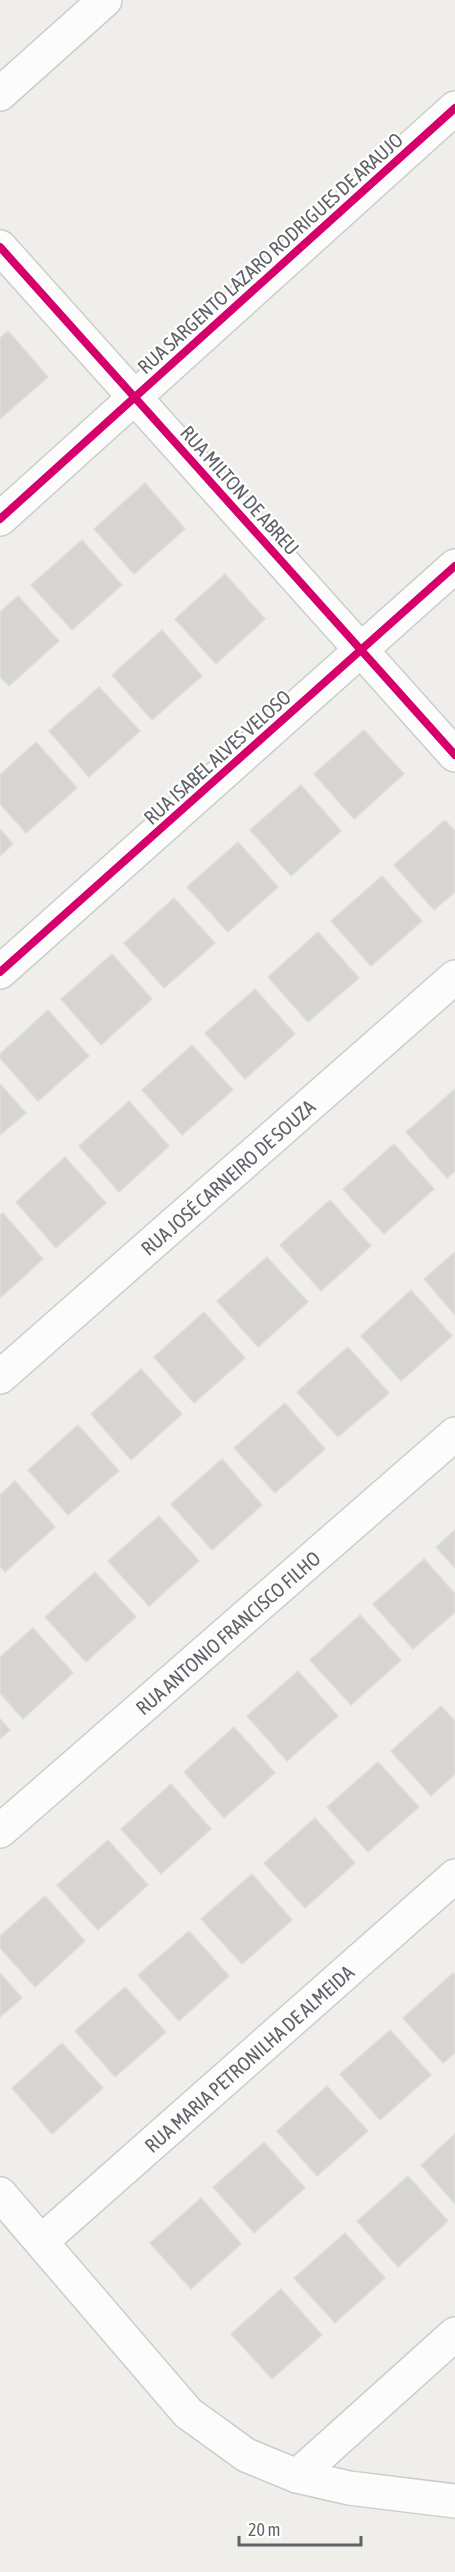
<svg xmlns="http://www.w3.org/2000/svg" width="455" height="2572" viewBox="0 0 455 2572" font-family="'Asap Condensed',sans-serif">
<rect width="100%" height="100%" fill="#efeeea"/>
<path fill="#d6d5d3" stroke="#deddd9" stroke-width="1.5" d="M8,331L48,377L0,419V338Z
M145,483L185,529L134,574L94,529Z
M82,540L122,585L72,630L31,585Z
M225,574L265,619L216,664L175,619Z
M18,596L59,641L9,686L0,677V612Z
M162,630L202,676L152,720L112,675Z
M99,687L140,731L89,777L49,731Z
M364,730L404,774L354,819L314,774Z
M36,742L77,788L26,833L0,804V775Z
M301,785L341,831L291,876L250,830Z
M445,820L455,831V892L434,910L394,865Z
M0,829L13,844L0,856Z
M238,842L278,887L228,932L187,887Z
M382,876L422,921L371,966L331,921Z
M174,898L215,943L164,988L124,943Z
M318,932L359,978L308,1022L268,977Z
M112,954L152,999L101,1045L61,999Z
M255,989L295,1034L245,1079L205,1033Z
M48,1010L89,1056L38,1101L0,1058V1054Z
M192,1045L233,1090L182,1135L142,1090Z
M0,1084L26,1113L0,1135Z
M455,1089V1171L447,1178L406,1132Z
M129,1101L169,1146L119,1192L79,1146Z
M394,1144L434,1189L384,1234L343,1189Z
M65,1157L106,1203L56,1248L16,1202Z
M330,1200L371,1246L321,1291L280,1245Z
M3,1213L43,1259L0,1298V1216Z
M455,1252V1315L424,1279Z
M267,1257L308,1302L258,1347L217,1301Z
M411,1290L452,1336L401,1381L361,1336Z
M204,1312L245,1358L194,1403L154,1357Z
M348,1347L389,1393L338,1437L297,1392Z
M141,1369L182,1414L131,1460L91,1414Z
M285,1403L325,1449L275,1493L234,1448Z
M78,1425L119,1471L68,1515L28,1470Z
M222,1459L262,1505L212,1550L171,1504Z
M15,1481L55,1527L5,1572L0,1566V1495Z
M159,1516L199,1561L149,1606L108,1561Z
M455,1530V1568L436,1547Z
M424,1559L455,1594V1612L413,1649L373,1604Z
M95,1572L136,1617L86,1662L45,1617Z
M360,1615L401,1660L351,1705L310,1660Z
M33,1628L73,1673L23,1719L0,1693V1657Z
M298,1671L338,1716L287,1761L247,1716Z
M441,1706L455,1721V1774L431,1796L391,1751Z
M0,1719L10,1730L0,1739Z
M234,1727L275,1773L224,1818L184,1772Z
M378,1762L419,1807L368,1852L327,1807Z
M171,1784L211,1829L161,1874L121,1829Z
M315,1818L355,1863L305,1908L264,1863Z
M108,1840L148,1885L98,1930L57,1885Z
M252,1874L292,1920L242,1964L201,1919Z
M45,1896L85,1941L35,1987L0,1948V1936Z
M189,1931L229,1976L179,2021L138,1975Z
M0,1973L22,1998L0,2017Z
M453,1973L455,1975V2053L443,2063L403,2018Z
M125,1987L166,2032L115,2077L75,2031Z
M390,2030L431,2075L380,2120L340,2074Z
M62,2043L103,2088L52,2134L12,2088Z
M327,2086L368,2131L317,2176L277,2131Z
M455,2134V2204L421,2165Z
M264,2142L305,2188L254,2233L213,2187Z
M408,2176L448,2221L398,2267L357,2221Z
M201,2198L241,2244L191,2289L150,2243Z
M345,2233L385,2278L335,2323L294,2278Z
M281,2289L322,2335L272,2379L231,2334Z"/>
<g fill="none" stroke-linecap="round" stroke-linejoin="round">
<defs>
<g id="minor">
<path d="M0,94L105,0"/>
<path d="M0,247L455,755"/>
<path d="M0,519L455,108"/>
<path d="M0,972L455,566"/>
<path id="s1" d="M0,1377L455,977"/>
<path id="s2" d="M0,1831L455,1434"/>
<path d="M0,2194L188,2413L246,2455L297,2476L349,2488L455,2501"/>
<path id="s3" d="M42,2241L455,1876"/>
<path d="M297,2476L455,2334"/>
</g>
</defs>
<use href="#minor" stroke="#cbcccc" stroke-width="36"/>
<use href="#minor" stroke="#fdfcfc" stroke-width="33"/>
<defs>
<path id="cycleway" d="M0,247L455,755
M0,519L455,108
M0,972L455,566"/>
</defs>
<use href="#cycleway" stroke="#fff" stroke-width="11"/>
<use href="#cycleway" stroke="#d6006c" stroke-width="8"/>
</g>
<g text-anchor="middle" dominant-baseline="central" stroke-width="4.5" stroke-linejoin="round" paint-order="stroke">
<g font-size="20" fill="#5f6368" stroke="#fff">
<text transform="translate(270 253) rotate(-42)">RUA SARGENTO LAZARO RODRIGUES DE ARAUJO</text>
<text transform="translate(240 490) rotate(48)">RUA MILTON DE ABREU</text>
<text transform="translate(217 757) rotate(-42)">RUA ISABEL ALVES VELOSO</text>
<text stroke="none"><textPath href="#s1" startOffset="303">RUA JOSÉ CARNEIRO DE SOUZA</textPath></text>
<text stroke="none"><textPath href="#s2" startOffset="302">RUA ANTONIO FRANCISCO FILHO</textPath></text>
<text stroke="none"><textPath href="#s3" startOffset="276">RUA MARIA PETRONILHA DE ALMEIDA</textPath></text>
</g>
</g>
<path d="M239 2536v9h122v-9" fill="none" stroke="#5f6368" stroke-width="3"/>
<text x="248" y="2536" font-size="18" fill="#5f6368" stroke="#ffffff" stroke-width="4.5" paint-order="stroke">20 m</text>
</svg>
